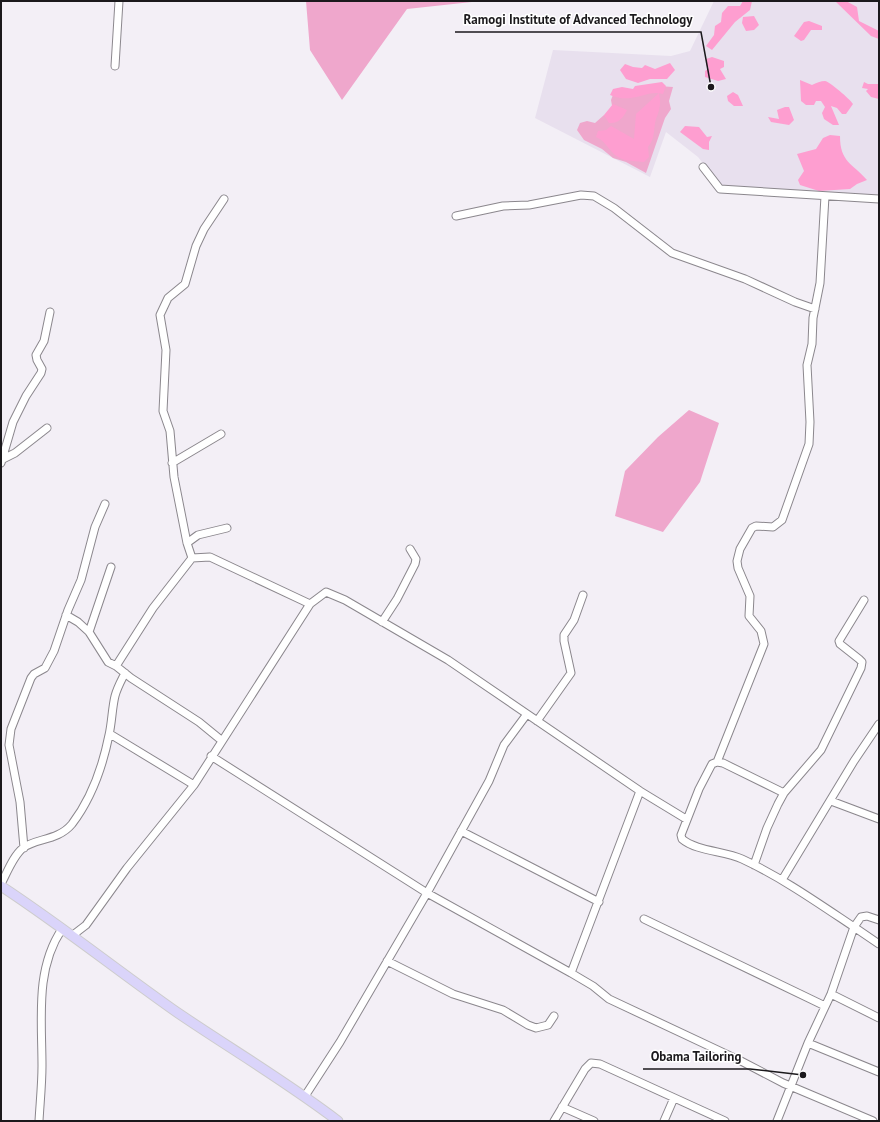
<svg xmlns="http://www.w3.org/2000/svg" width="880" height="1122" viewBox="0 0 880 1122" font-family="'PT Sans',sans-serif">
<rect width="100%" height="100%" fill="#f3eff6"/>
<path fill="#e8e0ee" d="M714,1H879V195L721,186L698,157L666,132L650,177L535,118L553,50L671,56L690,51Z"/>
<path fill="#efa7cc" d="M306,1H481L407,9L342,100L310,50Z
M658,86L673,87L669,101L671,109L665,118L646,173L626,162L613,158L602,149L584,140L577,130L580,123L587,121L595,123L604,115L609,116L613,111L611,100L614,92Z
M689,410L719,423L700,482L663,532L615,516L625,471L658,437Z"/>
<path fill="#fe9ed0" d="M743,1H752L750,10L735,22L712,50L706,46L714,35L715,26L721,22L722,13L728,6H740Z
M835,1H846L857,7L859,21L879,31V39L871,36Z
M754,16L759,25L754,30L746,31L742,23L743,17Z
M809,21L822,26V30H811L804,40L801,41L794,36L804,22Z
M712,57L724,61V67L720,69L726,79L718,81L705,77V71L709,68L706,65V59Z
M670,63L675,70L667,79H650L638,83L626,79L620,70L625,64L633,67L642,68L645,65L655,69Z
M800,80L812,85C816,83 821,81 825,81C830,82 850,99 853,104L846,114H842L837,108L831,106L839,125H833L824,119L822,113L825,107L821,101H816L814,105H806L801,101Z
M662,82L666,86L663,94C647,89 632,105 610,95L613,89L622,87L633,89L635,86Z
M864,82L868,84H879V99L871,97L866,91L868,89L862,88Z
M733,92L738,95L743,106H734L728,101L727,96Z
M659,93C661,104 660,109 656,119C653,129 656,137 648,147L649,157L644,162C637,161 628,161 622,159C610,155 607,141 596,137L598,131L606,130L611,126L634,139L636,114Z
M613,104L627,110C623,118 618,124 609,123L604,115Z
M785,107H789L794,120L789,125L771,122L768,117L779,119L777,110Z
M685,126L699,127L707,137L712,136L709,142V150L703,149L680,132Z
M830,135L840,136C840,162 852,163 867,180L857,184L850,189L819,191L800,185L798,180L804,171L797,154L816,149L823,138Z"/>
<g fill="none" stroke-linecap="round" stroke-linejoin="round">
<defs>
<path id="minor" d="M115,66L119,1
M703,167L720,189L879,199
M456,216L503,206L529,205L581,195L594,196L614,208L672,253L745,279L795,302L815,309
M3,459L15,453L47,428
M1,463L13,422L26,396L41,373L42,369L37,360L36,355L44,341L50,312
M172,463L221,434
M187,543L198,535L227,528
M192,558L187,543L174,477L170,431L163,411L166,350L160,315L168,298L185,284L196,246L204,229L224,199
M66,615L78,622L89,632L108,662L116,666L131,678L199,722L221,740
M382,622L397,599L415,564L416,559L410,549
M89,632L111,567
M116,666L153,608L192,558L210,557L310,604
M537,721L571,673L564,641V635L574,620L583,595
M110,734L194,785
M211,756L427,893L571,973L593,986L609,999L741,1061L783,1083L873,1121
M717,762L764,644L761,631L749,616L750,596L738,568L737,561L740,549L752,528L756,526L773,527L782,520L809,444L810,422L807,365L812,344L813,318L820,283L825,196
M831,801L879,819
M461,831L599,902
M24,848L20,802L9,745L11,729L31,678L34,674L45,668L54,651L68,610L81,580L95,527L105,504
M754,865L767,828L778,804L784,793L821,750L861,668L862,662L859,659L840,644L839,641L864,600
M782,880L854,761L879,724
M1,884C7,873 13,856 23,848C36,838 58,841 72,824C91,799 103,765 109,735C112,722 112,708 115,696C117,688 121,681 125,673
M644,919L825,1006
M879,920L867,916L861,917L854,927L879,944
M73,935L86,925L127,868L194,785L310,604L326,592L345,600L448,660L640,791L686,819
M387,961L453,994L503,1010L528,1025L536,1028L548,1025L554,1016
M571,973L640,791
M831,994L879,1018
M808,1043L879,1072
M305,1096L340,1042L427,893L489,781L504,745L527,714
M562,1107L594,1121
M39,1121C40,1103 42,1084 42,1066C42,1019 35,969 62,929
M554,1121L585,1069L591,1063L600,1064L725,1121
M664,1121L674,1098
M777,1121L808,1043L831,994L854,927C818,903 781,877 742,859C724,851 696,851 682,839L681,835L699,789L712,764L717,762L723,763L784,793"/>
<path id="major" d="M1,886C62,926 118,971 178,1013C231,1049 287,1082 338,1121"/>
</defs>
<use href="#minor" stroke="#8b878d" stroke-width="9"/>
<use href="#major" stroke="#cdcccd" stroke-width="11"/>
<use href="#minor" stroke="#fff" stroke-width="7"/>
<use href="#major" stroke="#dad4fa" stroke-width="9"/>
</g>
<path fill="none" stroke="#1b191c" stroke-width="1.5" d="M711 87L701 32H455M803 1075L750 1069H643"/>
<g fill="#1b191c" stroke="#fff" stroke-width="1.5">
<circle cx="711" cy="87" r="4"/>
<circle cx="803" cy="1075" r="4"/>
</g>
<g font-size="13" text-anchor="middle" font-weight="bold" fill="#1b191c" stroke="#fff" stroke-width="3" stroke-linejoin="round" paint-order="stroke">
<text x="578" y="24">Ramogi Institute of Advanced Technology</text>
<text x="696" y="1061">Obama Tailoring</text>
</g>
<rect width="880" height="1122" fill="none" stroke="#1b191c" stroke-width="4"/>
</svg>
